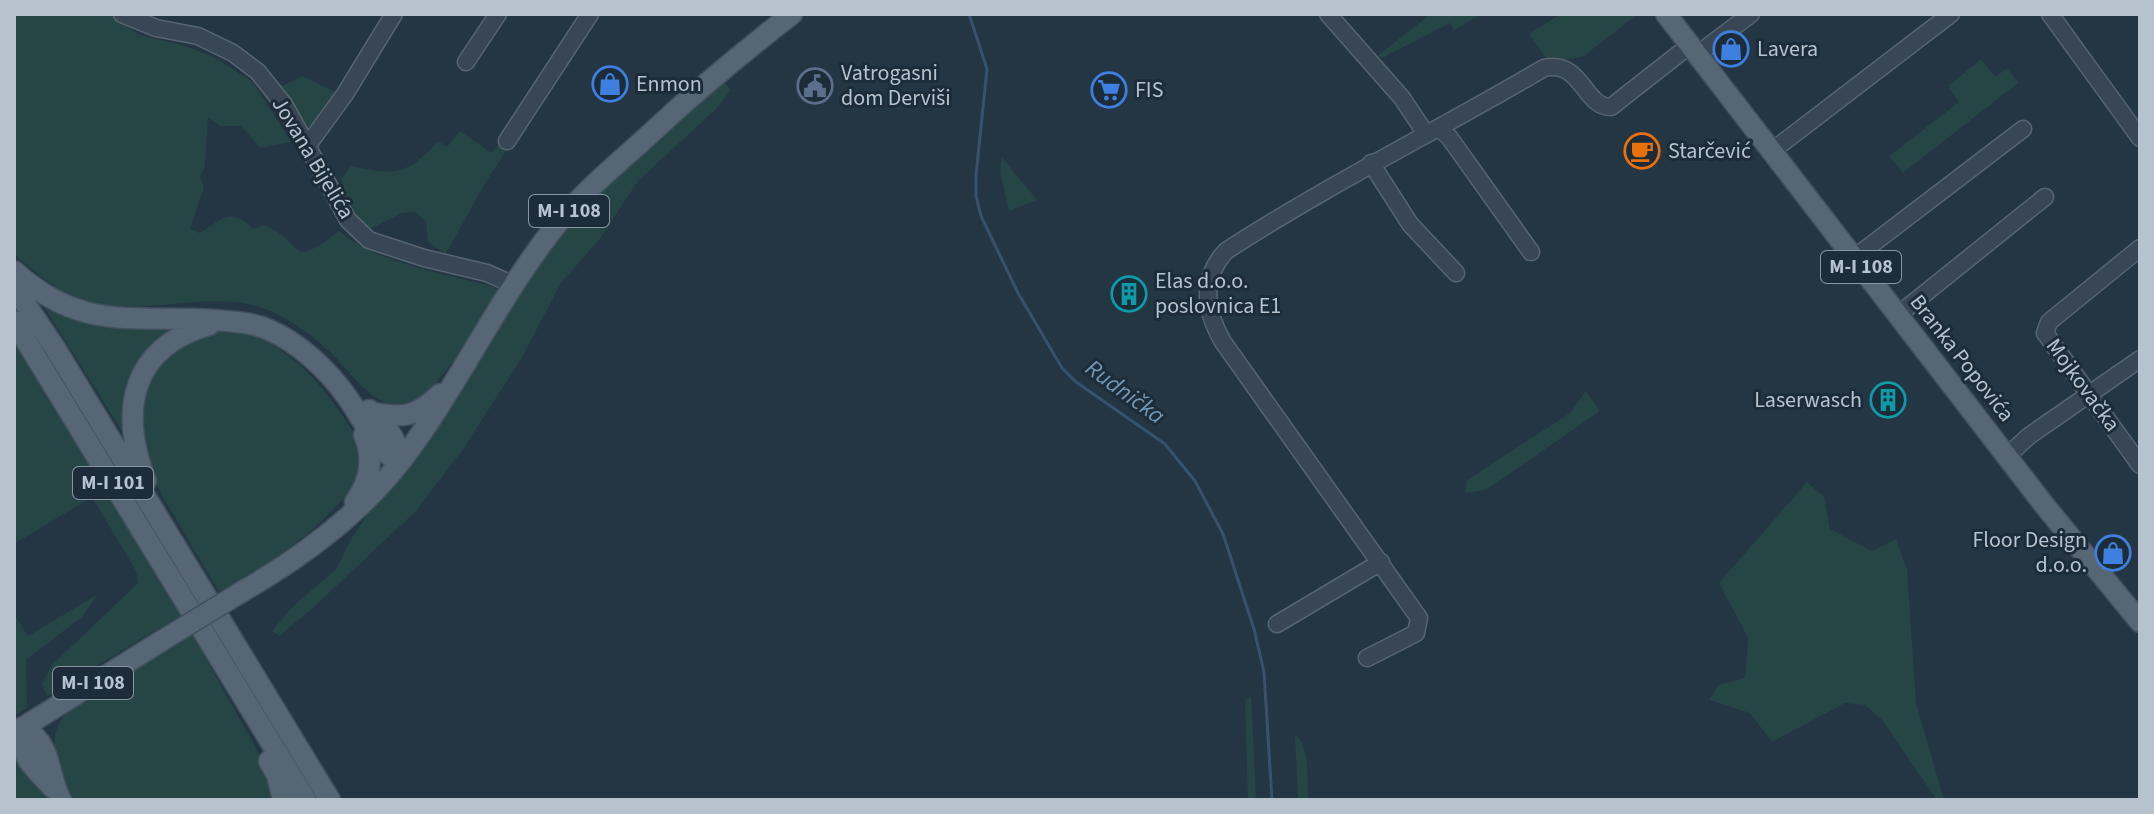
<svg xmlns="http://www.w3.org/2000/svg" width="2154" height="814" viewBox="0 0 2154 814" font-family="'Source Sans 3',sans-serif">
<rect width="100%" height="100%" fill="#243544"/>
<path fill="#264545" d="M14,14H109L140,35L183,45L214,57L253,82L291,142L261,148L241,126H221L208,118L205,166L200,176L204,187L190,229L200,233C224,218 230,207 253,229L264,225C307,242 286,272 339,231C378,264 444,273 494,287L497,292L494,299C477,324 438,394 411,402C404,404 394,405 387,403C365,395 348,370 332,354C315,338 294,322 272,312C218,287 153,315 96,305C67,300 41,275 18,258L14,253Z
M1431,14H1482L1454,30L1450,23L1382,58L1377,56Z
M1561,14H1638L1584,56L1549,62L1529,34Z
M1981,59L1995,77L2007,68L2018,83L1903,173L1889,156L1959,102L1948,86Z
M303,76L339,94L309,132L305,131L280,87Z
M723,81L731,90L716,109L638,181L599,240L561,283L520,361L461,452L416,511L314,607L279,636L272,631L290,609L336,569L351,539L574,213Z
M460,131L492,153L499,143L508,148L484,185L446,254L428,242L426,221L414,212L402,213L366,231L355,223L341,179L351,166C396,176 407,175 438,141L447,147Z
M1002,157L1004,160L1037,200L1009,211L1000,172Z
M36,294L191,322L166,338L128,441Z
M233,327C297,348 331,393 364,450L358,485L310,532L268,563L219,592L164,499L141,453V392L171,349L205,332Z
M14,339L97,473L181,615L47,696L42,684L52,665L138,583L136,571L92,497L14,544Z
M1586,391L1600,411L1486,490L1465,493L1467,480L1570,413Z
M1807,482L1824,497L1830,529L1872,551L1896,539L1907,569L1916,703L1944,800H1937L1882,720L1865,705L1845,703L1772,742L1750,713L1709,700L1718,685L1745,678L1748,638L1719,583Z
M98,594L82,617L26,660L27,708L14,716V614L28,636Z
M192,633L272,777L279,800H74C59,766 40,739 71,708Z
M1251,697L1252,711L1256,800H1248L1245,700Z
M1295,734C1311,748 1307,780 1308,800H1298Z
M14,762L34,774L51,800H14Z"/>
<g fill="none" stroke-linecap="round" stroke-linejoin="round">
<path stroke="#36536d" stroke-width="3" d="M969,14L987,69L976,175V196L981,216L1018,293L1062,368L1076,382L1165,444L1195,481L1223,534L1254,629L1264,672L1272,800"/>
<defs>
<path id="minor" d="M122,14L156,28L198,36L233,53L258,72L285,106L348,220L369,240L424,258L487,273L514,285
M1328,14L1402,98L1426,134
M2050,14L2140,138
M1698,54L1751,14
M466,62L498,14
M1440,129L1449,137L1531,252
M507,141L590,14
M308,145L345,94L394,14
M1772,151L1951,14
M1371,163L1410,224L1456,273
M2140,248L2049,322L2045,333L2140,465
M1854,258L2023,129
M1898,315L2045,197
M2007,456L2029,436L2140,359
M1277,624L1381,562
M1367,658L1416,633L1419,618L1223,342C1205,311 1200,279 1226,251C1329,184 1439,130 1544,68C1583,60 1583,107 1611,107L1690,45"/>
<path id="major" d="M1666,14L2045,506L2140,622
M14,271C81,332 133,315 215,320C233,322 252,322 269,330C298,342 329,371 347,397C364,421 374,446 399,463
M14,287L55,348L330,800
M14,321L306,800
M369,410L392,436L403,459
M371,412C401,419 417,417 440,394
M146,481C119,411 130,348 209,325
M355,502C370,481 374,458 364,435
M243,591C302,557 359,515 401,461C459,386 498,297 558,223C585,190 617,164 649,135C695,92 743,52 792,14
M23,727C54,746 46,772 61,800
M23,727C18,758 34,767 53,788
M14,733L163,640
M269,761L277,775L283,800"/>
</defs>
<use href="#minor" stroke="#576571" stroke-width="19"/>
<use href="#major" stroke="#42505d" stroke-width="23"/>
<use href="#minor" stroke="#394754" stroke-width="16"/>
<use href="#major" stroke="#576674" stroke-width="20"/>
<defs>
<path id="major-bridge" d="M163,640L243,591"/>
</defs>
<use href="#major-bridge" stroke="#42505d" stroke-width="23" stroke-linecap="butt"/>
<use href="#major-bridge" stroke="#576674" stroke-width="20"/>
</g>
<defs>
<symbol id="shop-ring" viewBox="-11 -11 22 22"><circle r="9.5" fill="#1d2c39" stroke="#3f7fe0" stroke-width="1.5"/><path d="M-5-2.5h2.3a2.7 3.5 0 0 1 5.4 0H5L5.5 6h-11ZM-1.5-2.5h3a1.5 2.3 0 0 0-3 0Z" fill="#3f7fe0"/></symbol>
<symbol id="civic-ring" viewBox="-11 -11 22 22"><circle r="9.5" fill="#1d2c39" stroke="#5c6f8a" stroke-width="1.5"/><path d="M-.6-6.5H3V-4.5H.6V-3L4-1V1h2V6H-6V1h2V-1L-.6-3ZM-1.2 2.5V6h2.4V2.5Z" fill="#5c6f8a"/></symbol>
<symbol id="supermarket-ring" viewBox="-11 -11 22 22"><circle r="9.5" fill="#1d2c39" stroke="#3f7fe0" stroke-width="1.5"/><path d="M-6-5.5h2.5l.6 2H6L4.5 2H-2.5L-4.4-4H-6ZM-1.5 3.2a1.3 1.3 0 1 0 .1 0ZM3 3.2a1.3 1.3 0 1 0 .1 0Z" fill="#3f7fe0"/></symbol>
<symbol id="cafe-ring" viewBox="-11 -11 22 22"><circle r="9.5" fill="#1d2c39" stroke="#e8710a" stroke-width="1.5"/><path d="M-5.5-4.5H6V0H3Q3 3.5 0 3.5H-2.5Q-5.5 3.5-5.5 0ZM3-3.2v2h1.7v-2ZM-6 4.5H4V6H-6Z" fill="#e8710a"/></symbol>
<symbol id="building-ring" viewBox="-11 -11 22 22"><circle r="9.5" fill="#1d2c39" stroke="#0f9aa8" stroke-width="1.5"/><path d="M-4-6H4V6H1V3H-1V6H-4ZM-2.5-4.3h1.7v1.8h-1.7ZM.8-4.3h1.7v1.8H.8ZM-2.5-1h1.7V.8h-1.7ZM.8-1h1.7V.8H.8Z" fill="#0f9aa8"/></symbol>
</defs>
<g fill-rule="evenodd">
<use href="#shop-ring" x="1711" y="29" width="40" height="40"/>
<use href="#shop-ring" x="590" y="64" width="40" height="40"/>
<use href="#civic-ring" x="795" y="66" width="40" height="40"/>
<use href="#supermarket-ring" x="1089" y="70" width="40" height="40"/>
<use href="#cafe-ring" x="1622" y="131" width="40" height="40"/>
<use href="#building-ring" x="1109" y="274" width="40" height="40"/>
<use href="#building-ring" x="1868" y="380" width="40" height="40"/>
<use href="#shop-ring" x="2093" y="533" width="40" height="40"/>
</g>
<g text-anchor="middle" dominant-baseline="central" stroke-width="6" stroke-linejoin="round" paint-order="stroke">
<g fill="#1d2c39" stroke="#8895a1" stroke-width="2">
<rect x="529" y="195" width="80" height="32" rx="6"/>
<rect x="1821" y="251" width="80" height="32" rx="6"/>
<rect x="73" y="467" width="80" height="32" rx="6"/>
<rect x="53" y="667" width="80" height="32" rx="6"/>
</g>
<g font-size="20" font-weight="bold" fill="#b6c2cd">
<text x="569" y="211">M-I 108</text>
<text x="1861" y="267">M-I 108</text>
<text x="113" y="483">M-I 101</text>
<text x="93" y="683">M-I 108</text>
</g>
<g font-size="22" fill="#b6c2cd" stroke="#1d2c39" text-anchor="start">
<text x="1757" y="49">Lavera</text>
<text x="841" y="73">Vatrogasni<tspan x="841" dy="25">dom Derviši</tspan></text>
<text x="636" y="84">Enmon</text>
<text x="1135" y="90">FIS</text>
<text x="1668" y="151">Starčević</text>
<text x="1155" y="281">Elas d.o.o.<tspan x="1155" dy="25">poslovnica E1</tspan></text>
<text x="1862" y="400" text-anchor="end">Laserwasch</text>
<text x="2087" y="540" text-anchor="end">Floor Design<tspan x="2087" dy="25">d.o.o.</tspan></text>
</g>
<g font-size="22" fill="#b6c2cd" stroke="#1d2c39">
<text transform="translate(313 158) rotate(59)">Jovana Bijelića</text>
<text transform="translate(1962 358) rotate(52)">Branka Popovića</text>
<text transform="translate(2083 385) rotate(54)">Mojkovačka</text>
</g>
<g font-size="24" font-style="italic" fill="#7396b3" stroke="#1d2c39">
<text transform="translate(1125 392) rotate(36)">Rudnička</text>
</g>
</g>
<rect width="2154" height="814" fill="none" stroke="#b6c2cd" stroke-width="32"/>
</svg>
